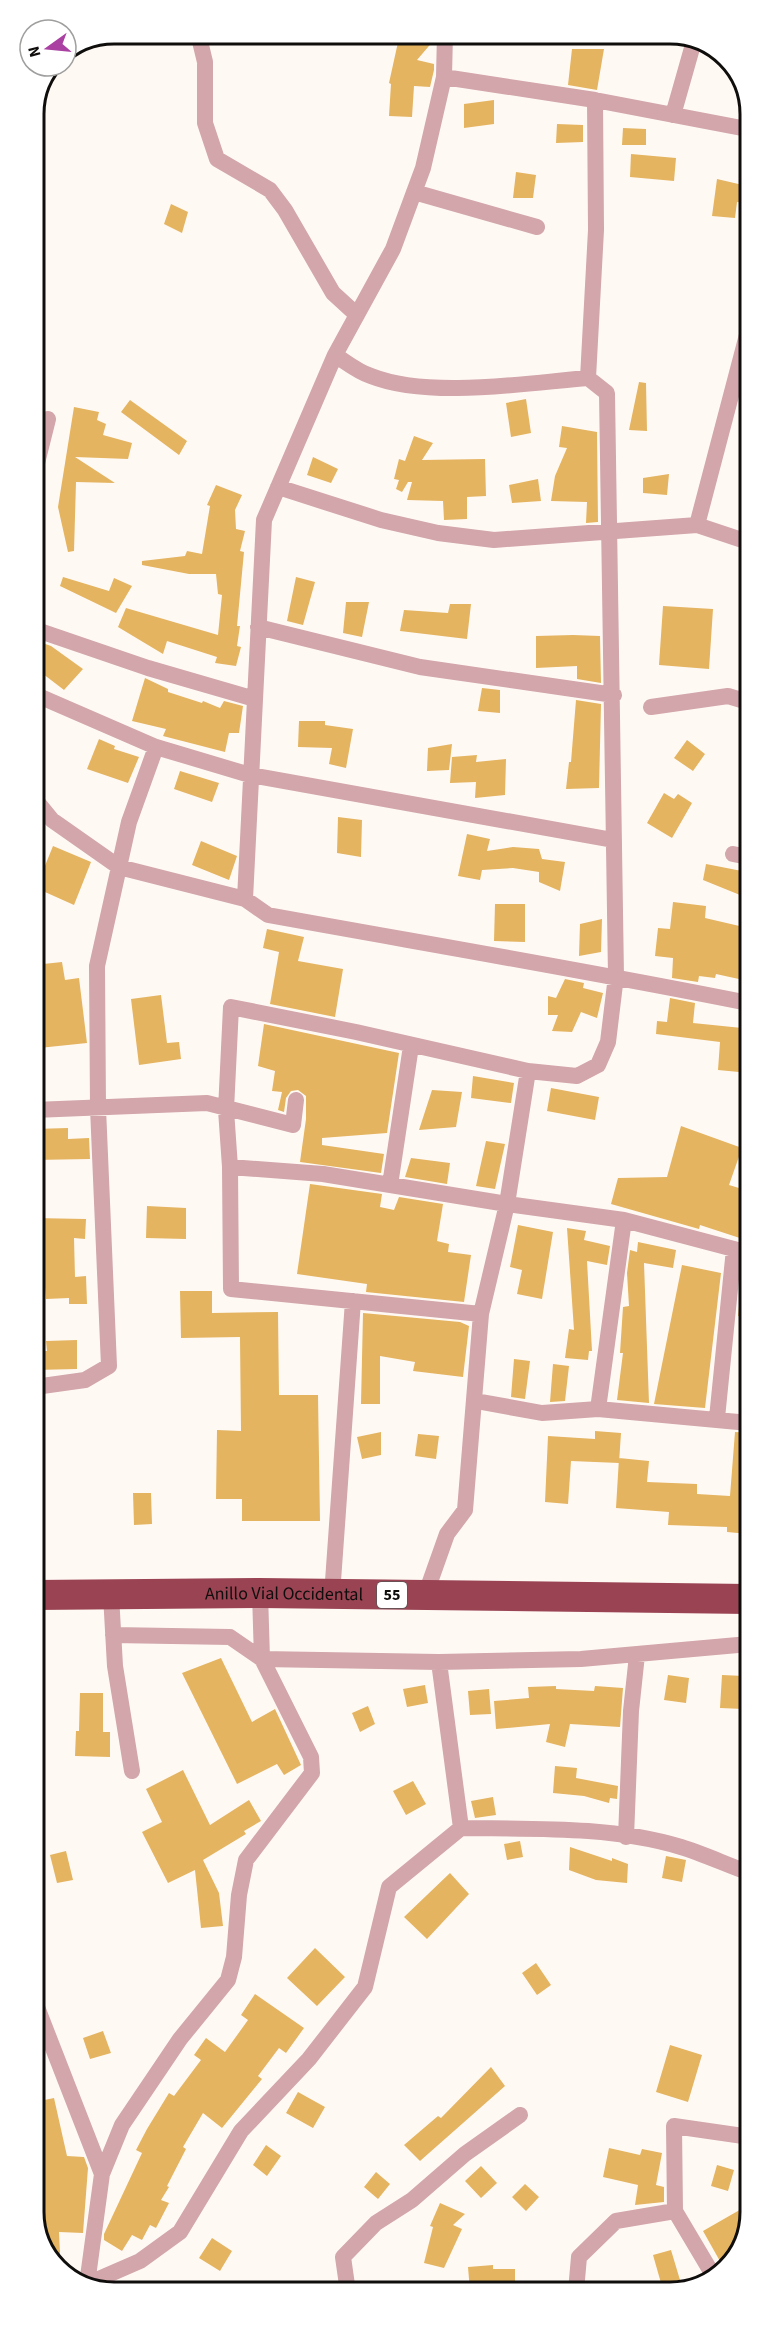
<svg xmlns="http://www.w3.org/2000/svg" width="783" height="2326" viewBox="0 0 783 2326" font-family="'Source Sans 3',sans-serif">
<rect width="100%" height="100%" fill="#fff9f4"/>
<path fill="#e4b460" d="M400,33H434V40L417,60L434,64V70L430,87L414,86L412,117L389,116L391,84L389,83Z
M572,49H604L597,90L568,85Z
M494,100V124L464,128V104Z
M557,124L583,125V142L556,143Z
M623,128L646,129V145H622Z
M631,154L676,158L674,181L630,177Z
M516,172L536,175L533,198H513Z
M717,179L747,186V203L737,202L735,218L712,216Z
M171,204L188,212L182,233L164,224Z
M639,382L646,383L647,431L629,430Z
M526,399L531,433L511,437L506,403Z
M130,400L187,441L179,455L121,412Z
M74,407L99,412L97,420L106,424L103,435L132,443L128,459L75,457L115,483L76,482L74,551L68,552L58,507Z
M562,426L597,432L598,522L586,523L587,502L551,501L555,476L567,448L559,447Z
M414,436L433,443L422,460L485,459L486,496L467,497V519L444,520L443,501L407,500L412,482H408L402,492L396,489L399,480L394,479L399,459L405,461Z
M313,457L338,469L331,483L307,475Z
M669,474L667,495L643,493V478Z
M538,479L541,501L512,503L509,485Z
M216,485L242,495L235,510L236,529L245,531L240,551L244,552L237,626H240L237,646L241,647L236,666L215,663L217,657L167,641L163,654L118,627L126,608L218,635L222,595L218,594L216,574H189L142,565V561L185,556L187,551L202,554L210,506L207,505Z
M63,577L109,591L114,578L132,586L116,613L60,586Z
M296,577L315,582L303,625L287,621Z
M346,602H369L362,637L343,633Z
M450,604H471L467,639L400,631L404,610L448,613Z
M663,606L713,609L709,669L659,665Z
M573,635L600,636L601,683L577,679V666L536,668V636Z
M34,640L51,646L83,669L64,690L34,667Z
M145,678L168,689V692L202,703L203,701L220,708L224,701L243,706L239,733H229L225,752L163,736L166,729L132,721Z
M482,688L500,690V713L478,711Z
M576,700L601,704L599,788L566,789L569,762H571Z
M299,721H325V725L353,729L346,768L329,764L332,748L298,747Z
M99,739L115,746L114,749L139,757L128,783L87,769Z
M687,740L705,754L693,771L674,758Z
M452,744L449,770L427,771L428,748Z
M477,755L476,762L506,759L505,795L475,798L476,782L450,783L452,757Z
M180,771L219,783L212,802L174,789Z
M664,793L674,799L678,794L692,803L672,838L647,823Z
M338,817L362,820L361,857L337,853Z
M467,834L490,839L487,851L513,847L539,849L542,859L565,862L560,891L539,882V872L513,868L482,870L480,880L458,876Z
M201,841L237,856L229,880L192,865Z
M53,846L91,862L74,905L36,888Z
M706,864L747,872L740,895L703,880Z
M673,902L706,906L705,918L748,928V981L716,974L715,978L699,976L698,982L672,978L673,958L655,956L658,928L670,929Z
M495,904H525V942L494,941Z
M602,919L601,952L579,956L580,924Z
M267,929L304,937L298,961L343,969L335,1017L270,1004L279,952L263,948Z
M62,962L65,980L79,978L87,1043L39,1048L36,1027L41,1026V985L34,986V965Z
M565,979L584,983L583,988L603,993L597,1018L581,1012L572,1032L552,1031L558,1015H548V996L556,998Z
M161,995L167,1043L179,1042L181,1059L139,1065L131,999Z
M670,998L695,1003L693,1023L742,1028L739,1072L718,1070L720,1042L656,1034L657,1021L667,1022Z
M264,1024L399,1053L387,1133L322,1138V1145L384,1154L381,1173L300,1162L306,1119V1096L298,1090L291,1091L286,1098L284,1112L278,1110L282,1092L272,1091L275,1071L258,1066Z
M473,1076L514,1083L511,1103L471,1098Z
M551,1088L599,1097L595,1120L547,1111Z
M432,1090L462,1092L456,1127L419,1130Z
M681,1126L742,1148L729,1185L749,1191V1241L700,1225L699,1229L611,1204L618,1178L667,1177Z
M68,1128V1139L89,1138L90,1159L34,1160V1129Z
M486,1141L505,1144L495,1189L476,1186Z
M411,1158L450,1163L447,1184L405,1177Z
M310,1184L382,1194L380,1207L394,1210L399,1197L443,1204L437,1241L449,1244L448,1252L471,1255L464,1302L366,1292L367,1284L297,1274Z
M147,1206L186,1208V1239L146,1238Z
M34,1218L86,1219L85,1239L74,1238L75,1277L86,1276L87,1304H69V1298L46,1299L41,1237H34Z
M518,1225L553,1232L542,1299L517,1294L522,1270L510,1267Z
M567,1228L586,1231L584,1240L610,1246L607,1265L587,1261L592,1351H589L588,1360L565,1358L569,1329L574,1330Z
M638,1242L676,1250L673,1268L644,1263L649,1403L617,1400L623,1353H620L623,1307L629,1306L627,1273L630,1250L637,1252Z
M682,1265L721,1273L705,1408L654,1404Z
M742,1278L749,1280V1318L738,1316Z
M180,1291H212V1313L278,1312L279,1395H318L320,1521H242V1499H216L217,1430L241,1431L240,1337L181,1338Z
M363,1313L460,1322L469,1326L463,1377L413,1371L415,1362L380,1356V1404H361Z
M77,1340V1369L35,1370V1351H47L46,1341Z
M514,1359L530,1361L525,1399L511,1397Z
M553,1364L569,1366L565,1401L550,1402Z
M595,1431L621,1433L619,1463L571,1461L568,1504L545,1502L548,1436L595,1439Z
M381,1432V1455L362,1459L357,1437Z
M735,1432L749,1433V1534L727,1532V1527L668,1525L669,1512L616,1508L619,1458L649,1461L647,1482L697,1484V1494L730,1496Z
M418,1434L439,1436L436,1459L415,1456Z
M133,1493H151L152,1524L134,1525Z
M221,1658L252,1722L275,1709L301,1765L284,1775L277,1764L237,1784L182,1673Z
M668,1675L689,1678L686,1703L664,1700Z
M722,1675L744,1676L743,1709L720,1708Z
M425,1685L428,1703L407,1707L403,1689Z
M556,1686V1689L594,1691L595,1686L623,1688L620,1727L570,1724L565,1747L546,1742L550,1724L496,1729L494,1701L529,1698L528,1687Z
M489,1689L491,1714L470,1715L468,1691Z
M80,1693H103V1732H110V1757L75,1756L76,1731H79Z
M368,1706L375,1724L360,1732L352,1713Z
M555,1766L577,1768L576,1778L618,1786L617,1799L610,1798L609,1803L584,1796L553,1793Z
M183,1770L210,1825L249,1800L261,1821L244,1831L246,1834L203,1860L219,1893L223,1926L201,1928L195,1870L168,1883L142,1832L162,1822L146,1789Z
M413,1781L426,1804L406,1815L393,1791Z
M493,1797L496,1815L475,1818L471,1801Z
M520,1841L523,1857L507,1860L504,1844Z
M570,1847L612,1861V1858L628,1864L627,1883L596,1880L569,1870Z
M66,1851L73,1880L57,1883L50,1855Z
M666,1856L686,1860L682,1882L662,1878Z
M450,1873L469,1894L427,1939L404,1917Z
M315,1948L345,1977L317,2006L287,1978Z
M536,1963L551,1985L537,1995L522,1973Z
M255,1994L304,2028L286,2053L279,2048L258,2076L262,2079L222,2128L203,2113L183,2147L186,2149L167,2186L169,2187L161,2200L169,2203L156,2228L150,2225L142,2240L132,2235L122,2251L104,2240V2234L142,2153L136,2150L147,2129L169,2093L174,2096L201,2060L194,2055L206,2038L225,2052L248,2020L241,2015Z
M103,2031L111,2053L90,2059L83,2038Z
M670,2045L702,2055L688,2102L656,2092Z
M491,2067L505,2086L420,2161L404,2145L438,2116L441,2118Z
M298,2092L325,2107L313,2128L286,2113Z
M54,2098L67,2156L84,2157L88,2168L83,2233L59,2232L61,2274L36,2233L35,2102Z
M266,2145L281,2156L267,2176L253,2165Z
M609,2148L640,2155L642,2149L662,2153L656,2185L664,2187V2202L635,2205L638,2185L603,2177Z
M717,2165L734,2170L728,2191L711,2186Z
M481,2166L497,2183L481,2198L465,2181Z
M376,2172L390,2184L378,2199L364,2187Z
M525,2184L539,2197L526,2211L512,2197Z
M440,2203L465,2214L453,2225L462,2229L444,2268L424,2263L433,2227L430,2226Z
M750,2204V2213L736,2255L721,2263L703,2231Z
M212,2238L232,2251L220,2271L199,2258Z
M671,2250L683,2290H663L653,2255Z
M493,2265V2269H515V2291H470L468,2267Z"/>
<g fill="none" stroke-linecap="round" stroke-linejoin="round">
<path stroke="#d2a6ab" stroke-width="16" d="M198,33L205,62V123L217,159L270,190L285,210L333,293L357,315
M444,77L595,100L747,129
M673,115L694,41
M414,192L537,227
M335,355C346,362 358,372 371,376C429,399 526,383 588,378L607,393L616,976L608,1042L598,1065L577,1076L528,1071L356,1032L231,1007L226,1110L230,1167L231,1289L481,1314
M588,378L596,230L595,100
M34,475L48,419
M278,487L381,520L438,533L494,540L697,525L748,542
M697,525L748,331
M258,627L420,667L614,695
M34,629L148,668L255,699
M34,694L156,747L250,775L613,840
M651,707L728,696L748,702
M34,798L52,820L119,867L245,899L268,915C428,944 589,971 748,1003
M733,854L748,857
M245,899L264,520L335,355L393,249L423,168L444,77L445,33
M34,1110L207,1103L293,1125L296,1100
M230,1167L323,1174L507,1204L624,1220L749,1253
M390,1185L411,1046
M35,1387L85,1380L109,1366L98,1108L97,966L129,822L156,747
M476,1401L542,1413L598,1409L749,1423
M598,1409L624,1220
M717,1418L734,1249
M111,1595L115,1666L132,1771
M332,1595L353,1301
M425,1596L447,1534L465,1510L481,1314L507,1204L528,1071
M113,1635L230,1637L262,1659L439,1662L581,1659L749,1644
M439,1662L461,1828
M626,1837L631,1711L637,1655
M35,2002L102,2174
M713,2275L675,2211L674,2126L750,2137
M87,2284L140,2261L180,2232L241,2131L309,2059L365,1987L389,1887L461,1828C533,1829 612,1826 681,1847C704,1854 727,1865 750,1873
M87,2284L102,2174L122,2125L180,2039L228,1980L234,1957L239,1895L246,1860L312,1773L311,1757L262,1659L260,1593
M576,2291L579,2257L616,2221L675,2211
M348,2292L343,2257L376,2223L412,2200L465,2154L520,2115"/>
<path stroke="#994353" stroke-width="30" id="s1" d="M35,1595L260,1593L749,1599"/>
</g>
<g text-anchor="middle" dominant-baseline="central" stroke-width="4.5" stroke-linejoin="round" paint-order="stroke">
<rect fill="#fff" stroke="#585655" stroke-width="1.5" x="377" y="1582" width="30" height="26" rx="4.5"/>
<g font-size="16" font-weight="bold" fill="#100e0c">
<text x="392" y="1595">55</text>
</g>
<g font-size="18" fill="#100e0c" stroke="#fff">
<text stroke="none"><textPath href="#s1" startOffset="249">Anillo Vial Occidental</textPath></text>
</g>
</g>
<path d="M0 0H783V2326H0ZM114 44H670A70 70 0 0 1 740 114V2212A70 70 0 0 1 670 2282H114A70 70 0 0 1 44 2212V114A70 70 0 0 1 114 44Z" fill="#fff" fill-rule="evenodd"/>
<path fill="none" stroke="#100e0c" stroke-width="3" d="M114 44H670A70 70 0 0 1 740 114V2212A70 70 0 0 1 670 2282H114A70 70 0 0 1 44 2212V114A70 70 0 0 1 114 44Z"/>
<g transform="translate(48 48) rotate(255)"><circle r="28" fill="#ffffff" stroke="#9f9f9e" stroke-width="1.5"/>
<path d="M0-4.5L10 22L0 15L-10 22Z" fill="#aa40a2"/>
<text y="-9" font-size="16" font-weight="bold" text-anchor="middle" fill="#100e0c">N</text>
</g>
</svg>
